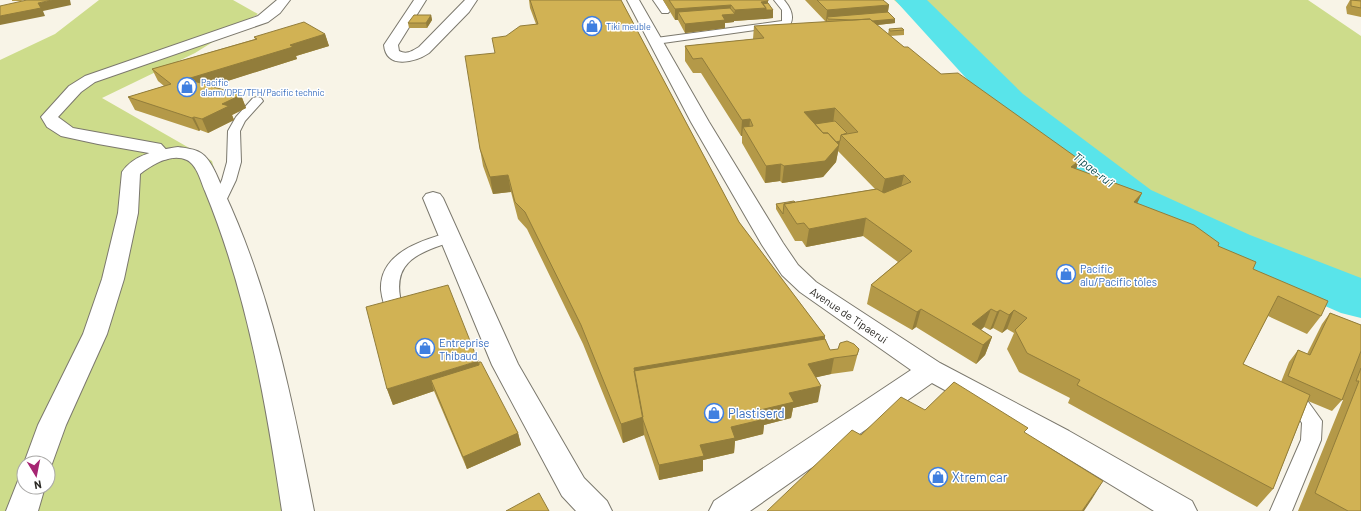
<svg xmlns="http://www.w3.org/2000/svg" width="1361" height="511" viewBox="0 0 1361 511" font-family="Barlow,sans-serif">
<rect width="100%" height="100%" fill="#f8f4e7"/>
<path fill="#cddc8b" fill-rule="evenodd" d="M99,0H233L258,14L195,53L102,98L212,161L254,317L311,511H0V60L55,34ZM24,463H48V487H24Z
M894,0H1308L1361,36V297L1306,276L1124,189L1010,112L970,77L933,34Z"/>
<g fill="none" stroke-linecap="round" stroke-linejoin="round">
<path fill="#59e4ea" fill-rule="evenodd" d="M895,0H927L1023,94L1151,190L1250,235L1361,278V318L1341,313L1214,257L1117,210L995,110Z"/>
<defs>
<path id="lane" d="M653,0H663L670,11L668,13H662Z
M774,0H784C790,7 795,16 790,25L656,44L651,41L656,38L782,21V10Z
M257,97L261,98L263,101L245,121L240,131L241,162L236,180L224,205L219,206L214,205L212,202L222,180L227,162L228,131L236,117L253,98Z
M451,232L456,234L459,237L456,240C418,253 388,261 403,309L400,313L394,315L388,313C384,306 382,298 381,290C379,253 422,240 451,232Z
M1297,393L1304,396L1322,421L1321,440L1292,511H1270L1301,440L1302,423L1287,401L1290,396Z"/>
<path id="street" d="M277,0H290L280,13L268,22L95,82L81,92L58,117L73,128L161,144L171,155L168,159L162,160L156,159L149,153L98,144L61,136L47,127L41,117L69,86L85,76L258,16Z
M414,0H426L398,45L399,51C407,55 412,51 419,47L465,0H477L469,12L429,53C414,63 386,69 384,45Z
M433,192L440,194L443,198L518,364L584,478L607,501L612,511H576L562,496L492,365L423,198L426,194Z"/>
<path id="secondary" d="M627,0H639L709,122L783,243L798,265L816,282L940,363L1069,431L1192,501L1197,511H1154L1049,447L932,383L750,511H709L714,501L911,370L800,292L782,275L762,245L691,122Z
M178,147C185,148 195,149 201,153C212,160 219,181 224,192C271,292 293,403 314,511H282C266,403 247,293 205,191C201,182 197,165 187,160C171,153 153,164 140,174L138,213L124,279L107,334L66,425L49,472H48V463H24L38,425L83,334L102,279L118,213L122,172C134,154 158,150 178,147Z
M24,476V487H45L38,511H6L19,478Z"/>
</defs>
<use href="#lane" stroke="#7b786d" stroke-width="2"/>
<use href="#street" stroke="#7b786d" stroke-width="2"/>
<use href="#secondary" stroke="#7b786d" stroke-width="2"/>
<use href="#lane" fill="#fff" fill-rule="evenodd"/>
<use href="#street" fill="#fff" fill-rule="evenodd"/>
<use href="#secondary" fill="#fff" fill-rule="evenodd"/>
</g>
<path fill="#b49948" d="M12,0H24L21,1H12Z
M529,0H621L739,222L825,336V339L830,350L859,349L855,364L853,371L831,374L816,377L818,402L793,408L791,418L764,425L763,434L735,441L734,453L703,460V471L659,480L644,435L623,443L583,344L527,229L518,219L511,192L493,194L483,166L480,149L495,53L506,36L536,24L530,8Z
M663,0H768V3L773,10V18L734,21V22L725,23V28L685,33L678,20H675Z
M805,0H883L889,5L888,12L895,23L877,25L889,35L888,34L889,29L904,30V35L890,36L904,47L941,74L1076,169L1142,193L1137,203L1218,246L1321,316L1307,334L1268,316L1243,364L1281,382L1289,362L1298,350L1307,354L1322,324L1330,313L1361,325V511H1298L1343,400H1342L1332,411L1308,401L1273,489L1257,507L1068,403L1070,398L1019,372L1007,349L1014,333L1007,329L1002,333L993,328L990,330L984,327L981,330L992,337L985,355L976,364L916,327L912,330L867,304L871,285L898,262L863,236L806,247L802,241H795L776,209V204L795,202L875,189L838,151L839,147L836,162L823,177L782,183L780,181L765,183L742,143V136H741L701,73H693L685,61V46L753,39L754,26L826,22Z
M1350,0H1361V17L1347,14L1346,7Z
M431,15L432,20L427,28H409L408,23Z
M325,34L329,46L296,56L297,59L211,86L241,95L246,108L232,115L234,120L208,133L200,130L199,131L135,110L128,97L164,86L158,81L152,69L255,39L254,37Z
M478,361L518,433L521,445L467,469L434,391L393,405L387,389Z"/>
<path fill="#927d3b" d="M52,0H70L71,5L43,11L45,16L0,25V16L38,3Z
M768,1V10H773V18L765,19L766,10L765,19L734,21V22L725,23V28L685,33V24L678,12V20H675V9L731,5L730,14H734L735,10L761,2Z
M889,5L887,16L827,17V22H826L827,10Z
M431,15L432,20L427,28L426,23Z
M895,19V23L869,26L870,21Z
M325,34L329,46L296,56L297,59L193,92L187,79L290,45Z
M241,95L246,108L232,115L234,120L208,133L202,119L222,104Z
M835,108L833,124L809,127L804,112Z
M194,117L200,130L199,131L192,118Z
M750,119L749,135L743,127L742,136H741L742,120Z
M840,141L836,162L823,177L782,183L784,166L826,144Z
M1080,160L1073,176L1071,167Z
M781,164L780,181L765,183L766,166Z
M508,175L511,192L493,194L490,177Z
M904,175L900,192L881,196L885,179Z
M1142,193L1134,210V202Z
M866,218L863,236L806,247L809,229Z
M921,309L916,327L912,330L917,312Z
M991,309L984,327L971,338L972,324Z
M1000,310L993,328L990,330L997,312Z
M1014,310L1007,329L1002,333L1009,315Z
M825,336L822,354L637,386L634,368Z
M992,337L985,355L976,364L983,345Z
M834,358L831,374L805,380L808,364Z
M478,361L482,376L431,380L434,391L393,405L387,389Z
M821,386L818,402L793,408L791,418L764,425L763,434L735,441L734,453L703,460V471L659,480V465L700,445L731,427L789,393Z
M643,417L644,435L623,443L621,424Z
M518,433L521,445L467,469L463,457Z
M1103,481L1092,499L1084,511H1082Z"/>
<path fill="#d1b254" stroke="#927d3b" d="M27,0H52L38,3L41,8L0,16V6Z
M530,0H621L739,222L825,336L634,368L643,417L621,424L581,325L525,212L515,202L508,175L490,177L480,149L465,56L495,53L492,38L506,36L520,26L538,24Z
M669,0H768V1L761,2L766,8L735,10L731,5L675,9Z
M817,0H883L889,5L827,10Z
M1351,0L1361,1V8L1351,6Z
M768,3L773,10H766V8L763,4Z
M730,8L735,14L722,15L725,20L685,24L678,12Z
M888,12L895,19L872,21L870,19L852,20L828,19L827,17Z
M414,15H431L426,23H408Z
M870,19L904,47H908L941,74L958,73L1080,160L1071,167L1142,193L1134,202L1194,225L1219,243L1218,246L1256,262L1253,269L1328,301L1321,316L1278,296L1243,364L1310,395L1273,489L1077,385L1080,380L1027,353L1015,330L1027,318L1014,310L1009,315L1000,310L997,312L991,309L972,324L992,337L983,345L921,309L917,312L871,285L912,251L866,218L809,229L804,223L797,224L784,204L877,189L884,193L911,182L904,175L885,179L841,135L858,132L835,108L804,112L823,133H828L839,145L825,161L784,166L781,164L766,166L743,127L753,126L750,119L742,120L702,58L693,59L685,46L764,38L754,26Z
M304,22L325,34L290,45L293,47L187,79L241,95L222,104L229,106L202,119L194,117L192,118L128,97L171,84L152,69L257,39L254,37Z
M902,28L904,30L890,31L889,29Z
M835,121L847,133L841,135L840,141L836,142L828,133H823L815,124Z
M794,201L795,202L784,204L783,214L776,204Z
M448,285L478,361L387,389L366,307Z
M1330,313L1361,325V351L1342,400L1288,376L1298,350L1310,355Z
M825,339L830,350L838,349L840,343L847,341L854,344L859,349L857,355L834,358L808,364L821,386L789,393L794,402L760,410L765,419L731,427L735,438L700,445L704,456L659,465L643,420L634,371Z
M479,362H481L518,433L463,457L431,380L479,365Z
M1361,368V511H1348L1315,493L1359,381H1356Z
M954,382L1028,428L1024,432L1103,481L1082,511H767L852,430L861,435L901,397L925,410Z
M539,493L549,511H506Z"/>
<defs>
<symbol id="shop-ring" viewBox="-11 -11 22 22"><circle r="9.5" fill="#fff" stroke="#3f7fe0" stroke-width="1.5"/><path d="M-5-2.5h2.3a2.7 3.5 0 0 1 5.4 0H5L5.5 6h-11ZM-1.5-2.5h3a1.5 2.3 0 0 0-3 0Z" fill="#3f7fe0"/></symbol>
</defs>
<g fill-rule="evenodd">
<use href="#shop-ring" x="581" y="15" width="22" height="22"/>
<use href="#shop-ring" x="176" y="76" width="22" height="22"/>
<use href="#shop-ring" x="1055" y="263" width="22" height="22"/>
<use href="#shop-ring" x="414" y="337" width="22" height="22"/>
<use href="#shop-ring" x="703" y="402" width="22" height="22"/>
<use href="#shop-ring" x="927" y="466" width="22" height="22"/>
</g>
<g text-anchor="middle" dominant-baseline="central" stroke-width="3" stroke-linejoin="round" paint-order="stroke">
<g font-size="9" fill="#366cbe" stroke="#fff" text-anchor="start">
<text x="606" y="26">Tiki meuble</text>
<text x="201" y="82">Pacific<tspan x="201" dy="10">alarm/DPE/TFH/Pacific technic</tspan></text>
</g>
<g font-size="11" fill="#366cbe" stroke="#fff" text-anchor="start">
<text x="1080" y="268">Pacific<tspan x="1080" dy="13">alu/Pacific tôles</tspan></text>
<text x="439" y="342">Entreprise<tspan x="439" dy="13">Thibaud</tspan></text>
</g>
<g font-size="11" fill="#2b2924" stroke="#fff">
<text transform="translate(849 315) rotate(34)">Avenue de Tipaerui</text>
</g>
<g font-size="12" font-style="italic" fill="#0e4c4f" stroke="#fff">
<text transform="translate(1094 169) rotate(38)">Tipae-ru’i</text>
</g>
<g font-size="13" fill="#366cbe" stroke="#fff" text-anchor="start">
<text x="728" y="413">Plastiserd</text>
<text x="952" y="477">Xtrem car</text>
</g>
</g>
<g transform="translate(36 475) rotate(170)"><circle r="19" fill="#ffffff" stroke="#aaa9a7"/>
<path d="M0-3L7 15L0 10L-7 15Z" fill="#a62573"/>
<text y="-6" font-size="11" font-weight="bold" text-anchor="middle" fill="#2b2924">N</text>
</g>
</svg>
